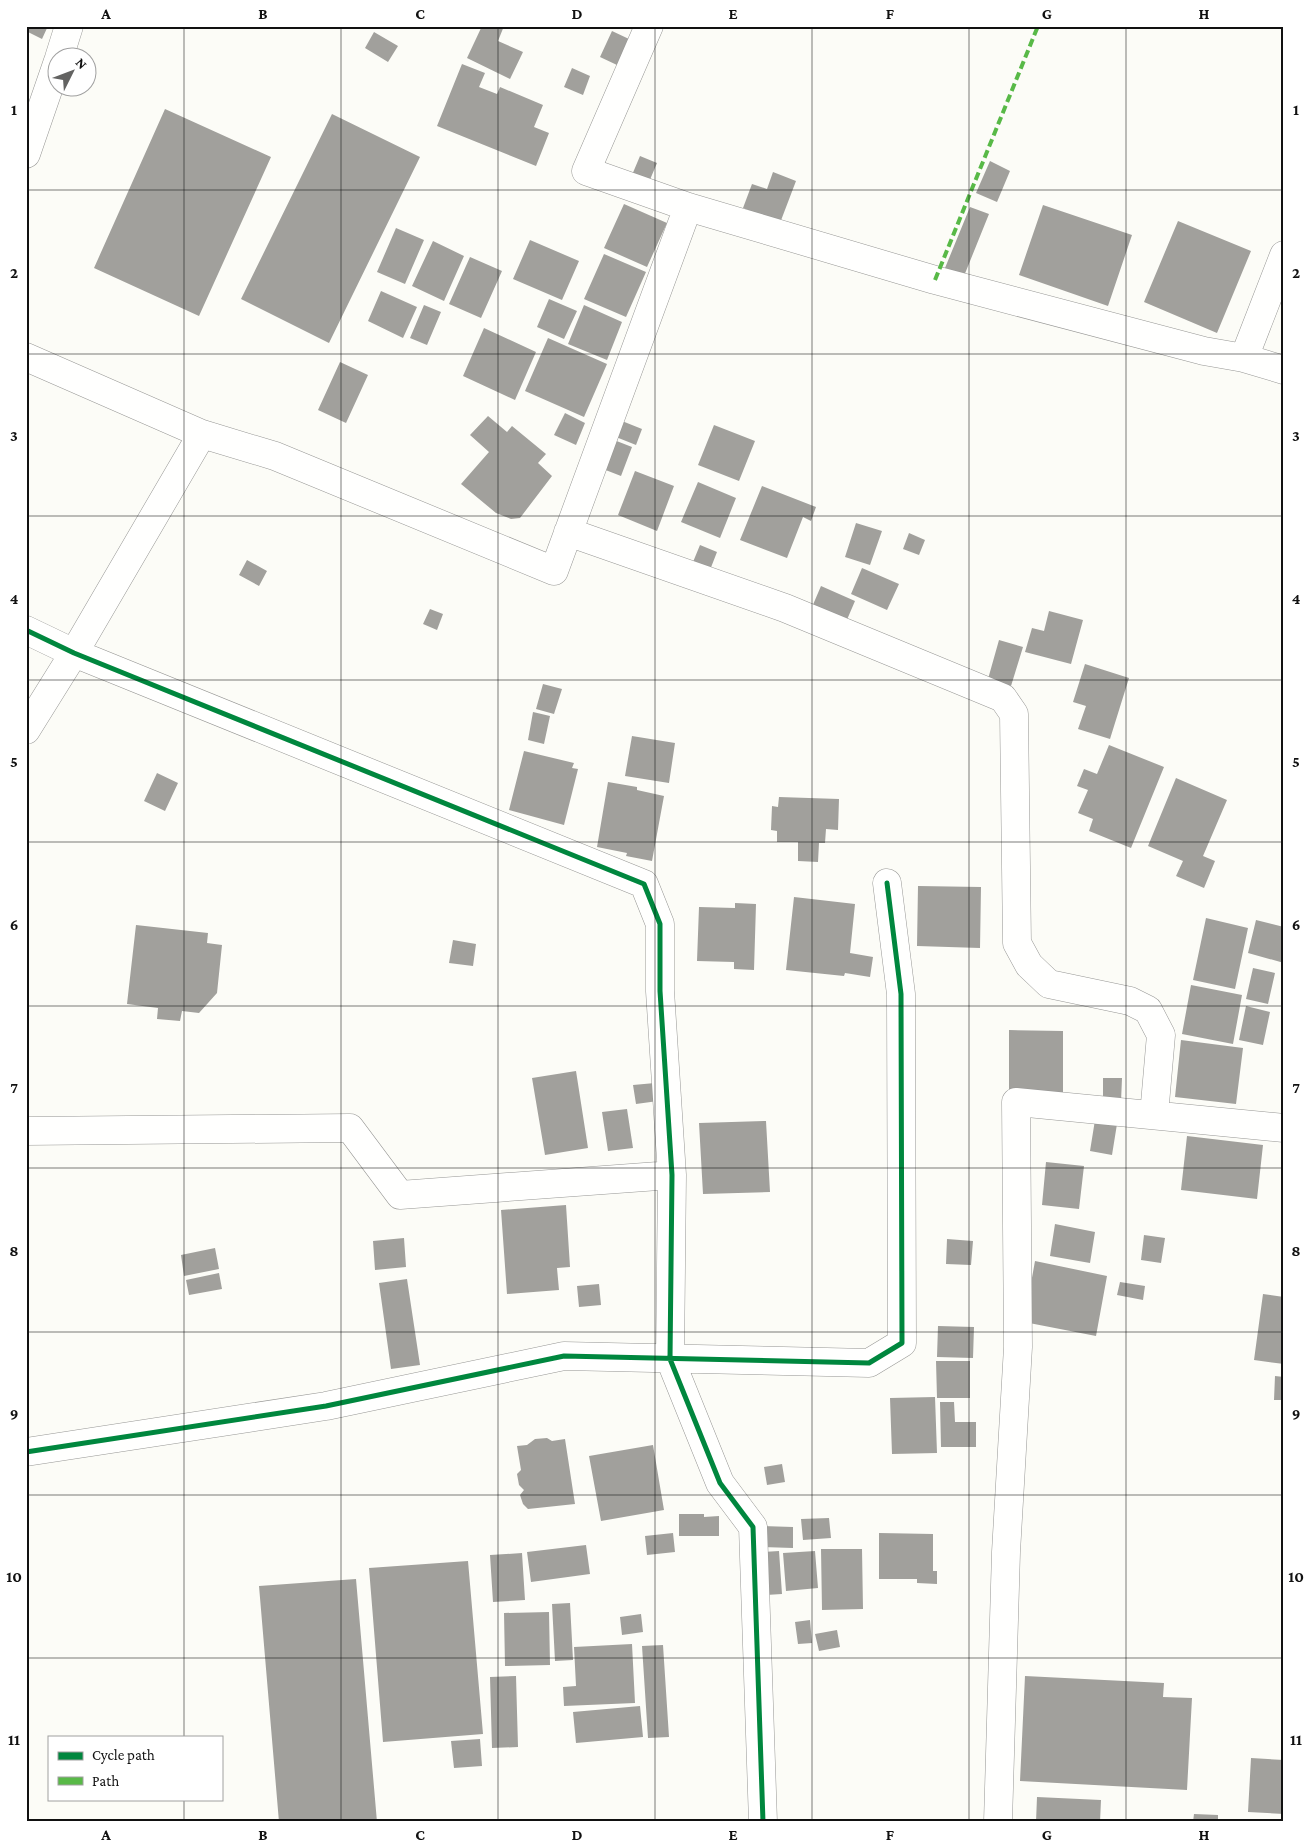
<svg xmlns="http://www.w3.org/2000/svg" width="1310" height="1848" viewBox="0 0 1310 1848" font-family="'Crimson Pro',serif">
<rect width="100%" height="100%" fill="#fcfcf7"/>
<path fill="#a1a09c" d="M26,26H48L42,39L26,31Z
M482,26H504L498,41L523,52L510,79L467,58Z
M612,31L629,39L617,65L600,57Z
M374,32L398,46L388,62L365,48Z
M462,64L485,73L479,87L497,94L500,87L543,105L534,127L549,133L536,166L437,126Z
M572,68L590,76L583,95L564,87Z
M165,109L271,157L199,316L94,268Z
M332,114L420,157L329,343L241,299Z
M640,156L657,163L649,182L632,175Z
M990,161L1010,171L997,202L976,193Z
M773,172L796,181L780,223L743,208L752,184L767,189Z
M624,204L667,223L647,267L604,248Z
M1043,205L1132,235L1108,306L1019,275Z
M970,207L989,214L964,276L945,268Z
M1178,221L1251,251L1217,333L1144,302Z
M396,228L424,240L405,284L377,272Z
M530,240L579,261L562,300L513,279Z
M433,241L464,256L444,301L412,286Z
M604,254L646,272L626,317L584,299Z
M470,257L502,271L481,318L449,304Z
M381,291L417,307L403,338L368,321Z
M549,299L577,311L564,339L537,327Z
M424,305L441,312L427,345L410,338Z
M584,305L622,322L607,360L568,344Z
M484,328L536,352L515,400L463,376Z
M548,338L607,364L584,417L525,391Z
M340,362L368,375L346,423L318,410Z
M565,413L585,423L576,445L554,435Z
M488,416L507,432L512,426L546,454L538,463L552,476L520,518L511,519L496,513L461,484L489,452L470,435Z
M622,421L642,429L636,445L616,437Z
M714,425L755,441L739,481L698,465Z
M614,440L632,447L621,476L603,469Z
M635,471L674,486L657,531L618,515Z
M698,482L736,498L720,538L681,522Z
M762,486L816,507L811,521L803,517L787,558L740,540Z
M856,523L882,531L870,565L845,557Z
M909,533L925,540L919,555L903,549Z
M700,545L717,552L710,570L693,562Z
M247,560L267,571L259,586L239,575Z
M862,568L899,584L887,610L851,594Z
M821,586L855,601L846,622L812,607Z
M430,609L443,614L437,630L423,624Z
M1049,611L1083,620L1071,664L1025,652L1032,628L1044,631Z
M999,640L1023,647L1011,686L988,679Z
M1085,664L1129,678L1110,739L1078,729L1086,706L1073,702Z
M543,684L562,689L554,714L536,709Z
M533,712L550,716L544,744L528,740Z
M632,736L675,743L669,783L625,776Z
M1109,745L1164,767L1131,848L1089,831L1093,819L1078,813L1088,790L1077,786L1084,769L1097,774Z
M524,751L574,763L572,768L578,769L564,825L509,810Z
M157,773L178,783L165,811L144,801Z
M1176,778L1227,800L1203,856L1215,861L1204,888L1176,876L1183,861L1148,846Z
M608,782L637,787V790L664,796L652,861L626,856L627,853L597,847Z
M779,797L839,799L838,830L826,829L825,843H819L818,862L798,861V842H777V831L771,830L772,806L778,807Z
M918,886L981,887L980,948L917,946Z
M794,897L855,904L850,953L873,957L870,977L845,973L844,976L786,970Z
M735,903L756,904L754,970L734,969V962L697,961L699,907L735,908Z
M1206,918L1248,928L1235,989L1193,980Z
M1256,920L1284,927V963L1248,953Z
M136,925L208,933L207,943L222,945L217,993L199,1013L182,1011L180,1021L157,1019L158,1008L127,1004Z
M453,940L476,944L473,966L449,963Z
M1253,968L1275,973L1268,1004L1246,999Z
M1191,985L1242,995L1233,1044L1182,1034Z
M1246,1006L1270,1012L1263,1045L1239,1040Z
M1009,1030L1063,1031V1092H1009Z
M1181,1040L1243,1048L1236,1104L1175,1097Z
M576,1071L588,1148L545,1155L532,1078Z
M1103,1078H1122L1121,1102H1103Z
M655,1083L658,1101L636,1104L633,1085Z
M627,1109L633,1148L608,1151L602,1112Z
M1095,1120L1117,1124L1112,1155L1090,1151Z
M766,1121L770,1192L703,1194L699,1123Z
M1187,1136L1263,1145L1257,1199L1181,1190Z
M1046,1162L1084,1166L1079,1209L1042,1205Z
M566,1205L570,1267L557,1268L559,1290L507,1294L501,1210Z
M1055,1224L1095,1232L1090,1263L1050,1256Z
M1144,1235L1165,1238L1161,1263L1141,1260Z
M404,1238L406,1267L375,1270L373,1241Z
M947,1239L973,1241L971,1265L946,1264Z
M215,1248L219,1269L184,1276L181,1255Z
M1035,1261L1107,1276L1096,1336L1024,1322Z
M219,1273L222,1289L189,1295L186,1280Z
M407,1279L420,1365L391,1369L379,1283Z
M1120,1282L1145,1286L1143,1300L1117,1295Z
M599,1284L601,1305L579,1307L577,1286Z
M1263,1294L1284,1297V1364L1254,1360Z
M938,1326L974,1327L973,1358L937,1357Z
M936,1361H970V1398H937Z
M1275,1376L1284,1377V1400H1274Z
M935,1397L937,1453L892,1454L890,1398Z
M940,1402H954L955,1422H976V1447H941Z
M547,1438L552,1441L565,1439L575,1504L528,1509L523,1504L520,1495L524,1490L519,1485L517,1474L521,1470L517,1446L527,1445L535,1439Z
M653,1445L664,1510L601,1521L589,1456Z
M782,1464L785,1482L767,1485L764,1467Z
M679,1514H704V1517L719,1516V1536H679Z
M829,1518L831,1538L803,1540L801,1519Z
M761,1526L793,1527V1548L761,1547Z
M673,1533L675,1552L647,1555L645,1536Z
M879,1533L933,1534V1571H937V1584L917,1583V1579H879Z
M586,1545L590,1574L531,1582L527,1552Z
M821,1549H862L863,1609L822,1610Z
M779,1551L782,1594L766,1595L763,1552Z
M815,1551L818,1588L786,1591L783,1553Z
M522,1553L525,1600L493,1602L490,1555Z
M468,1561L483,1734L383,1742L369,1568Z
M356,1579L377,1822H279L259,1586Z
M570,1603L573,1660L555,1661L552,1604Z
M549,1612L550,1665L505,1666L504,1613Z
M641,1614L643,1632L622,1635L620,1617Z
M810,1620L812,1643L798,1644L795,1622Z
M837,1630L840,1647L819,1651L815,1634Z
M632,1644L635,1703L564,1706L563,1687L576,1686L574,1647Z
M663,1645L669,1737L648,1738L642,1646Z
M516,1676L518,1747L492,1748L490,1677Z
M1025,1676L1164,1683L1163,1697L1192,1698L1187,1790L1020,1781Z
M640,1706L643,1737L576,1743L573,1712Z
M480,1739L482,1766L454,1768L451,1741Z
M1251,1758L1284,1760V1814L1248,1812Z
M1037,1797L1101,1800L1100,1822H1036Z
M1194,1814L1218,1815V1822H1193Z"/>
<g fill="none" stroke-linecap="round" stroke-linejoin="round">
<defs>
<path id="minor" d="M649,26L586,171L688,207L935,280L1204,351L1244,358L1284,370
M59,58L69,26
M26,154L58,61
M26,357L202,434L275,456L554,571L688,207
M1244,358L1284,255
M568,532L785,608L1003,698L1014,714L1017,943L1029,965L1049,984L1130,1001L1148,1010L1161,1035L1154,1115
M26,630L74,653L644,884L660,924V991L672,1175L670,1359L720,1483L753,1527L763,1822
M26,730L74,653L202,434
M26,1131L350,1128L400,1195L672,1175
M26,1452L326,1406L564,1356L869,1363L902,1343L901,994L887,883
M998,1822L1006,1552L1018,1347L1016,1102L1284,1128"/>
</defs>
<use href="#minor" stroke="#979795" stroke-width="29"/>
<use href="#minor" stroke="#fffffe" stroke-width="28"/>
<path stroke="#58b947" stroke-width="4" stroke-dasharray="8 4" stroke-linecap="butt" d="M935,280L1038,26"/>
<defs>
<path id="cycleway" d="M26,630L74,653L644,884L660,924V991L672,1175L670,1359L720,1483L753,1527L763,1822
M26,1452L326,1406L564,1356L869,1363L902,1343L901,994L887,883"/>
</defs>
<use href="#cycleway" stroke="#fff" stroke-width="8"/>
<use href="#cycleway" stroke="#00873e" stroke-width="5"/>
</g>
<path fill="none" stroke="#111" stroke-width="1" stroke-opacity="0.55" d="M184,26V1737M341,26V1822M498,26V1822M655,26V1822M812,26V1822M969,26V1822M1126,26V1822M26,190H1284M26,354H1284M26,516H1284M26,680H1284M26,842H1284M26,1006H1284M26,1168H1284M26,1332H1284M26,1495H1284M26,1658H1284M184,1799V1822"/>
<rect width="1310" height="1848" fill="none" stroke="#ffffff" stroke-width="55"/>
<rect x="48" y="1736" width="175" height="65" fill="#ffffff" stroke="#a0a0a0"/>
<rect x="58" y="1752" width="25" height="8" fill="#00873e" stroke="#a0a0a0"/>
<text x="92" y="1760" font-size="15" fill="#111111">Cycle path</text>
<rect x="58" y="1777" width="25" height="8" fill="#58b947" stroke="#a0a0a0"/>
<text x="92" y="1786" font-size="15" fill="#111111">Path</text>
<g transform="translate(72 72) rotate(48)"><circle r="24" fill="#ffffff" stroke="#a0a0a0"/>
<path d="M0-4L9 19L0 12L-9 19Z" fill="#636362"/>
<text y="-8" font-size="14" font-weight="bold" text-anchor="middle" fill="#111111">N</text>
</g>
<rect x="28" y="28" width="1254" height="1792" fill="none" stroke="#111" stroke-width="2"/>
<g font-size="16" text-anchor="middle" font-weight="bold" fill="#111">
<text x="106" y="19">A</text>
<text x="263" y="19">B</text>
<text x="420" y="19">C</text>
<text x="577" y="19">D</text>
<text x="733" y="19">E</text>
<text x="890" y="19">F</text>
<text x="1047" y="19">G</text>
<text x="1204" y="19">H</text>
<text x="14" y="115">1</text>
<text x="1296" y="115">1</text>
<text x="14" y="278">2</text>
<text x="1296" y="278">2</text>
<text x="14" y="441">3</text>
<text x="1296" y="441">3</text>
<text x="14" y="604">4</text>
<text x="1296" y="604">4</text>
<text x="14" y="767">5</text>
<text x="1296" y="767">5</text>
<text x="14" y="930">6</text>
<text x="1296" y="930">6</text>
<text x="14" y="1093">7</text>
<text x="1296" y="1093">7</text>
<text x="14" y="1256">8</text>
<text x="1296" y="1256">8</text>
<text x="14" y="1419">9</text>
<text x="1296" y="1419">9</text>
<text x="14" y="1582">10</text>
<text x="1296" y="1582">10</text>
<text x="14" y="1745">11</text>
<text x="1296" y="1745">11</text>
<text x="106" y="1840">A</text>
<text x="263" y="1840">B</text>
<text x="420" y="1840">C</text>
<text x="577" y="1840">D</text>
<text x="733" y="1840">E</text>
<text x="890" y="1840">F</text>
<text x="1047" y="1840">G</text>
<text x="1204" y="1840">H</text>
</g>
</svg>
